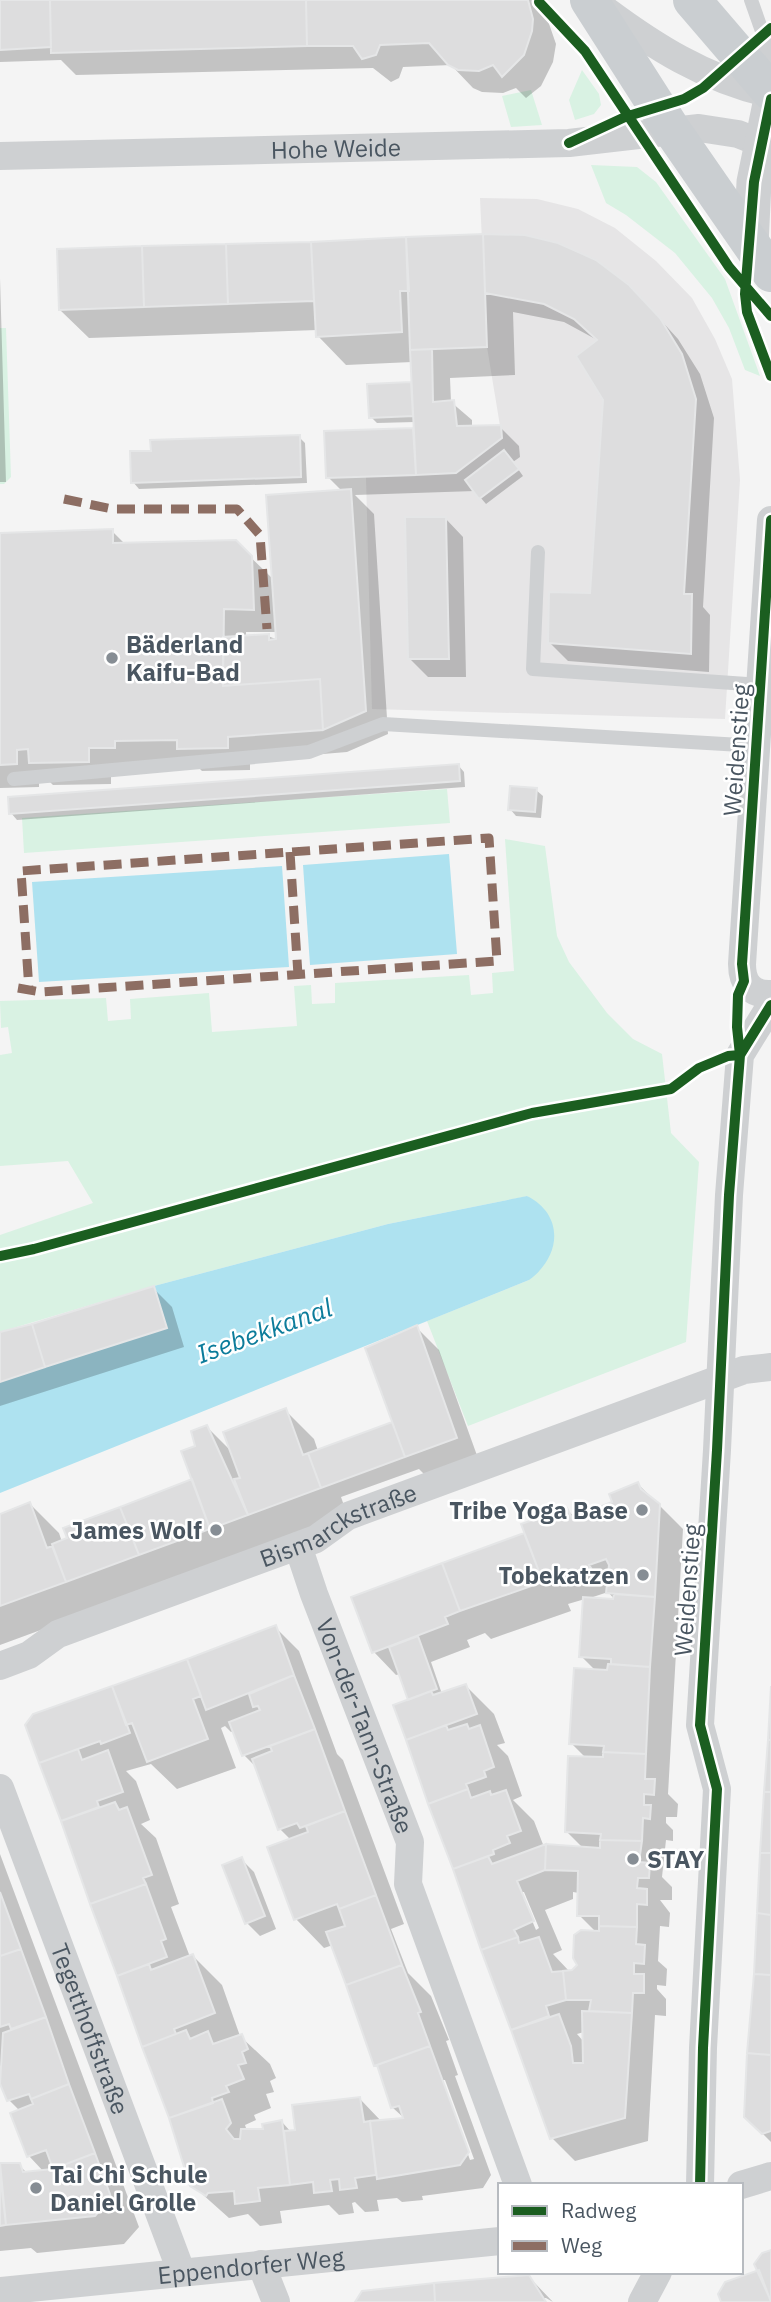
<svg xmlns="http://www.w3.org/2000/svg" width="771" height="2302" viewBox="0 0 771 2302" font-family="'IBM Plex Sans',sans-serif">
<rect width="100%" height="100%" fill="#f4f4f4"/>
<path fill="#e6e5e6" d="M480,198L537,199L578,209L615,228L656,261L692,298L715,339L732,379L740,480L725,719L372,709L366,477L456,473L502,438L487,347Z"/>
<path fill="#d9f2e3" d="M582,70L599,94L601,105L594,114L575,120L569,100Z
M531,90L542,125L511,127L502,96Z
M591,165L637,167L656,182L725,279L760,376L745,370L729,328L712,298L675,253L626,215L606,203Z
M0,328H6L11,477L4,484H0Z
M447,789L450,823L24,853L22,818Z
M505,839L545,846L557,936L569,962L607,1013L633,1039L662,1054L671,1133L699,1162L686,1342L468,1426L427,1321L529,1280L528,1196L388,1224L154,1286L0,1332V1235L93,1203L68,1161L0,1166V1055L12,1053L8,1027L1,1028L0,1001L106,998L108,1021L131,1019L130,999L209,993L212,1032L297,1026L294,986L311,985L312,1004L335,1003V983L469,975L471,995L493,993L492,973L514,971Z"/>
<path fill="#aee2f0" d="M449,854L457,954L310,965L303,865Z
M282,866L289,967L39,982L32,882Z
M527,1196C565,1215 561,1257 529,1280L0,1493V1382L166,1328L154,1286L388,1224Z"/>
<path fill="#0003" fill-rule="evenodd" d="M0,0H535L547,18L556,44L553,62L541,86L526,98L516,88L503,93L482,92L473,88L451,65L403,67L399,78L391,82L373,68L76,75L61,60L0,62Z
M483,236L648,306L678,339L700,374L714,418L703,607L710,615L709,672L568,661L549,642L592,595L605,400L599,341L564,322L513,312L515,375L450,378L451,402L472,420V428L500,427L519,446L520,457L513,462L523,476L486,504L475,491L355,495L374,514L388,734L347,752L250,760V770L202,771L193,762L111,770V784L53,785L39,771V787L0,788V534L112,531L125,544L235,542L274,580L342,491L328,477L326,433L415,430V422L377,423L371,417L411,383L413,386L412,362L346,365L318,336L317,330L89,338L60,310L59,251ZM246,632H277L278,640L268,636L246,637Z
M0,278L6,482H0Z
M299,437L305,443L307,483L139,489L133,482L153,452Z
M445,518L463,537L466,677H428L410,659Z
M458,765L464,772L465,787L17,820L11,813Z
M536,790L543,796L541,818L516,816L510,809Z
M153,1288L172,1307L184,1347L0,1406V1334Z
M416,1327L439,1350L479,1461L429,1479L419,1469L341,1497L348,1517L0,1645V1516L30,1504L59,1533L62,1542L194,1480L197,1447L207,1427L232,1452L285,1410L314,1439L318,1451L394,1423Z
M638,1484L683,1529L668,1794L678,1804L677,1817H666V1823L673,1830V1841L666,1840L662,1877L672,1887V1900H660L670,1913L669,1927L660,1926L658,1961L667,1969L666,1986L657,1985V1989L666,1999V2016L655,2015L648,2141L575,2161L552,2138L395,1706L411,1700L400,1674L396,1675L374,1652L524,1535L529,1540L567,1510L576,1518L614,1503ZM608,1592L616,1601L587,1599ZM585,1599L581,1656L596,1671L571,1743L586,1758L566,1831L584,1849L544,1847L534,1821L513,1800L522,1796L508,1756L497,1745L505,1743L494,1714L466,1686L442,1694L431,1662L470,1647L467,1640L485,1633L491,1639L571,1611L568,1604ZM520,1892H524L539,1928L536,1930ZM573,1892L579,1893V1915L597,1933L578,1970L569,1971L553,1954L562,1950L545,1910L573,1899ZM584,2032V2042L577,2034Z
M276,1628L299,1651L337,1754L343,1760L404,1924L391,1929L408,1973L431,1996L449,2040L446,2041L458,2075L455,2076L491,2175L483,2188L422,2196L423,2200L402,2202L397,2198L377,2200L379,2211L365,2212L355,2202L352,2203L354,2213L339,2215L329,2205L280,2211L282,2223L260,2226L248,2214L229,2218L192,2185L171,2118L27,1725ZM225,1726L231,1732L234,1731L244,1755L257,1768L280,1829L291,1840L296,1919L324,1948L333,1945L392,2107L405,2119L382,2122L360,2099L291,2132L282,2122L265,2131H247L245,2125L256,2120L254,2115L271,2108L266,2094L274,2092L270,2081L276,2078L270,2064L240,2036L222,1985L193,1956L190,1957L171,1907L179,1904L156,1838L141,1824L150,1820L136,1781L126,1771L151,1764L177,1789L236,1768L221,1728ZM441,2080H445L474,2159L470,2160Z
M771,1711V2142L745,2116Z
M0,1854L139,2227L124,2244L37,2253L31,2248L0,2251V2165H19L27,2173L44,2172L29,2156L20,2111L9,2100L0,2079Z
M241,1859L254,1872L276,1929L260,1936L247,1923Z
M529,2277L553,2302L546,2298H542L544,2302H358Z"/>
<path fill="#ddddde" stroke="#e5e6e7" stroke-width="2" d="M0,0H50L51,47L0,50Z
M50,0H306L307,46L51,53Z
M306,0H528L533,19L532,31L524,55L502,77L493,65L479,71L458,70L448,65L429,43L380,45L376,55L362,59L353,46H307Z
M483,234L525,235L558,243L596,260L629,285L660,318L682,354L696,399L684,594H692L691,654L548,643L549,592L590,593L603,400L576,356L597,340L574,319L544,304L485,293Z
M483,234L487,347L410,350L406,237Z
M406,237L409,291H400L402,332L316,337L311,242Z
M311,242L314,301L228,304L226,244Z
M226,244L228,304L144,307L142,246Z
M142,246L144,307L59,310L57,249Z
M432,349L433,402L454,400L457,426L501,425L502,438L456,473L416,475L410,350Z
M411,382L413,416L369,418L367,384Z
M413,428L416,475L326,478L324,431Z
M300,435L301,477L131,483L130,451H151L150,440Z
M504,450L519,469L479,499L465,480Z
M351,489L366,711L323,730L320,679L223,686V637L269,634V640L276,639L266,495Z
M405,517H446L449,659H408Z
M113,529V543L236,540L252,556L254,610L224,609L223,686L320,679L323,730L228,737V748L177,749V740L115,741V748H89V762L29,763L28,749L17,750V764L0,765V533Z
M459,764L460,781L9,814L8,797Z
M510,786L537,788L535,812L508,810Z
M154,1286L167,1328L45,1367L32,1324Z
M32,1324L45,1367L0,1382V1332Z
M417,1325L457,1438L405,1457L365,1348Z
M286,1408L303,1455L308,1453L321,1488L248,1515L234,1479L240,1478L223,1432Z
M392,1422L405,1457L321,1488L308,1453Z
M207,1425L248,1515L210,1529L181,1451L195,1446L191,1431Z
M192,1479L210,1529L139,1555L120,1507Z
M638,1482L641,1489L660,1504L655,1597L606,1593L609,1565L606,1559L589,1565L591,1568L543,1582L521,1524L567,1508L572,1518L612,1502L609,1494Z
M30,1502L47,1548L52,1546L66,1582L0,1606V1514Z
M120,1507L139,1555L66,1582L52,1544L67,1538L63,1528Z
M524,1533L543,1582L460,1611L442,1563Z
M442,1563L460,1611L445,1617L448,1624L372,1653L351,1597Z
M614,1594L655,1597L650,1667L611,1664V1659L579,1657L583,1597L613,1599Z
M276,1625L294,1675L206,1710L187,1659Z
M418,1636L437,1689L408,1700L389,1647Z
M187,1659L201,1696L193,1699L208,1739L147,1762L132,1723L126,1725L112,1686Z
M608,1664L650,1667L646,1754L603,1752L604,1746L569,1744L574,1668L607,1670Z
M294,1675L315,1729L242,1756L229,1722L260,1710L258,1706L253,1707L249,1694Z
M466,1684L477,1714L406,1740L393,1705L431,1691L433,1695Z
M112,1686L130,1733L101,1744L100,1741L39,1763L25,1725L33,1714Z
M771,1686V1740H768Z
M467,1724L469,1729L480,1725L494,1767L484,1771L486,1777L466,1784L468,1789L428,1804L406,1740L446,1725L448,1730Z
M315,1729L345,1811L300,1828L297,1823L278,1830L252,1759L272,1751L270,1746Z
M768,1740H771V1792H764Z
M78,1749L82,1760L108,1750L123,1792L97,1801L99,1807L61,1821L39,1763Z
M603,1752L646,1754L645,1779H655L654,1795L644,1794V1805H651L650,1819L643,1818L642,1841L600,1840L601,1834L565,1832L568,1756L603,1757Z
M468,1789L471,1798L490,1791L491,1795L506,1790L521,1831L507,1836L510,1843L493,1850L494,1854L453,1869L428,1804Z
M764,1792H771V1853H760Z
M115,1802L119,1810L127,1807L152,1875L143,1878L146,1884L90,1904L61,1821Z
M345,1811L376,1895L339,1909L337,1904L294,1920L267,1847L308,1832L306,1826Z
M600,1840L642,1841L639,1862L650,1863L649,1878H638L637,1888L647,1889V1905L637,1904V1927L599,1926V1916H577L578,1871L545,1870L546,1844L600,1848Z
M546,1844L545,1870L517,1881L534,1921L514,1930L518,1937L481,1950L453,1869L488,1856L492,1864Z
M760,1853H771V1915L757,1913Z
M242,1857L265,1916L245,1924L222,1865Z
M146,1884L166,1939L161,1941L167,1957L117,1976L90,1904Z
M0,1892L21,1949L0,1956Z
M376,1895L402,1965L346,1985L326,1932L345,1926L339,1909Z
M757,1913L771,1915V1975L754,1974Z
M599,1926L637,1927L636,1944L645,1945L644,1964L634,1963V1974H644V1993H633L632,2013L589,2011L591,2000H566L563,1971L572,1970L577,1965L573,1958L574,1935L581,1930L599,1931Z
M518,1937L519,1943L539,1937L552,1972L563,1971L566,2000L546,2006L549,2016L511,2030L481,1950Z
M21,1949L46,2017L11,2029L9,2024L0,2027V1956Z
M193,1954L215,2013L174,2029L176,2034L142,2047L117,1976L149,1964L151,1970Z
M402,1965L421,2012L418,2013L430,2046L374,2066L346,1985Z
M754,1974L771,1975V2055L747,2053Z
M582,2011L632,2013L625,2118L550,2139L511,2030L559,2014L571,2046L573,2063H583Z
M46,2017L69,2084L31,2099L29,2094L7,2101L0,2084L3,2033Z
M186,2030L190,2039L208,2031L213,2044L242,2034L248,2049L242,2052L246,2063L238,2065L244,2079L226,2086L229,2092L212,2098L213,2103L169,2118L142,2047Z
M430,2046L469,2152L460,2165L377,2179L370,2121L403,2118L399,2106L391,2108L377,2065Z
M747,2053L771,2055V2131L762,2134L744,2117Z
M69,2084L95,2153L53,2169L46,2150L27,2157L10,2113L33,2104L31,2099Z
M360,2097L364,2122L370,2121L376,2175L355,2178L357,2188L340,2190L339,2179L330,2180L332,2191L314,2193L313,2182L290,2185L284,2131L295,2130L292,2105Z
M222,2099L231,2123L226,2129L234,2139H240L241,2129H263L262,2124L282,2120L290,2185L258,2188L260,2201L235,2204L234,2191L208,2193L206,2196L190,2186L169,2118Z
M95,2153L111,2197L95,2216L6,2225L0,2163H20L23,2172L53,2169Z
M0,2174L6,2225L0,2226Z
M771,2250V2301L754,2264L762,2253Z
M759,2270L771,2302H721L718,2294L725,2282Z
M529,2275L546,2302H435L434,2283Z
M434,2283L435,2302H355L362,2291Z"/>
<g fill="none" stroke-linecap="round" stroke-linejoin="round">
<path stroke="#ced0d2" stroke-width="14" d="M751,0L763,34L771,74
M538,552L533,669L761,685
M14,779L309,752L383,724L758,746"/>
<g stroke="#ced0d2" stroke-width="28">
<path d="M600,6C653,46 705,79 771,94"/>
<path id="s1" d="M0,156L569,143L699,128L738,134L771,147"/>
<path d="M771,520L742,964C742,983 751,995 771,994"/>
<path id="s2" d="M298,1546L314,1594L410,1842L408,1884L518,2185"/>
<path id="s3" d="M0,1666L29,1655L58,1634L316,1539L348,1516L744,1370L771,1367"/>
<path id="s4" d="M0,1788L181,2271"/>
<path d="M700,2185L703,2048L717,1789L700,1725L717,1450L729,1195L740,1055L771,1005"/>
<path d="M741,2185L771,2176"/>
<path d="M261,2264L276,2302"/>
<path id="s5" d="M0,2291L500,2241"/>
<path d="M642,2302L658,2272"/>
</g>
<path stroke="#ced0d2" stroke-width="35" d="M751,245L754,182L771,99"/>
<path stroke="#caced1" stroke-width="38" d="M589,0L672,130L771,273
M692,0L771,92"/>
<path stroke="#8d6e63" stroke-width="9" stroke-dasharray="18 9" stroke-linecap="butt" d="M64,499L112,509H237L260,535L267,629
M290,852L298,975
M18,988L41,992L497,961L489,838L21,871L29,990"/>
<defs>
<path id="cycleway" d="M539,2L585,51L729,267L771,316
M771,99L754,182L745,294L747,312L771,376
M569,143L625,117L684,99L703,88L771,28
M740,1055L737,1027L738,995L744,981L742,964L771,520
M0,1256L34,1249L532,1113L671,1089L699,1068L728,1056L740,1055
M700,2185L703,2048L717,1789L700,1725L717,1450L729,1195L740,1055L771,1005"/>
</defs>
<use href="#cycleway" stroke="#fff" stroke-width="15"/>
<use href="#cycleway" stroke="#1b5e20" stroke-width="10"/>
</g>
<g fill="#868d94" stroke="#fff" stroke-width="2.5">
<circle cx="112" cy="658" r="7"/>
<circle cx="642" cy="1510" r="7"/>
<circle cx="216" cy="1530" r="7"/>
<circle cx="643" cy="1575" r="7"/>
<circle cx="633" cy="1859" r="7"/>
<circle cx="36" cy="2188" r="7"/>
</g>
<g text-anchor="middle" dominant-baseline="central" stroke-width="5" stroke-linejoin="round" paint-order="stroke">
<g font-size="24" fill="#4a5661" stroke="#fff">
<text stroke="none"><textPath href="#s1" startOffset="336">Hohe Weide</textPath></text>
<text transform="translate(736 750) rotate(-86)">Weidenstieg</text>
<text stroke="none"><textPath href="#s3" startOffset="368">Bismarckstraße</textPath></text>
<text transform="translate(687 1590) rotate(-86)">Weidenstieg</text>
<text stroke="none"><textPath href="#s2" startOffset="192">Von-der-Tann-Straße</textPath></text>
<text stroke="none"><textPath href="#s4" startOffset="257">Tegetthoffstraße</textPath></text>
<text stroke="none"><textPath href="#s5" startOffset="252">Eppendorfer Weg</textPath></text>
</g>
<g font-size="24" font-weight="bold" fill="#4a5661" stroke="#fff" text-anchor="start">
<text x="126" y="644">Bäderland<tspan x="126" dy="28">Kaifu-Bad</tspan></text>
<text x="628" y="1510" text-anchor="end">Tribe Yoga Base</text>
<text x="202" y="1530" text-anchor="end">James Wolf</text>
<text x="629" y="1575" text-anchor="end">Tobekatzen</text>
<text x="647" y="1859">STAY</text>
<text x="50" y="2174">Tai Chi Schule<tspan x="50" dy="28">Daniel Grolle</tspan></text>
</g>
<g font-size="26" font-style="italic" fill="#0c7c9b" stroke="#fff">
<text transform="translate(264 1330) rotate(-20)">Isebekkanal</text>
</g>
</g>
<rect x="498" y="2183" width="245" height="91" fill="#ffffff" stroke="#b7bbc0" stroke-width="2"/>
<rect x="512" y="2206" width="35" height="10" fill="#1b5e20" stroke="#b7bbc0" stroke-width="2"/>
<text x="561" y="2218" font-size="21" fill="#4a5661">Radweg</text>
<rect x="512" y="2241" width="35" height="10" fill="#8d6e63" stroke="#b7bbc0" stroke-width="2"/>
<text x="561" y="2253" font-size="21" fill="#4a5661">Weg</text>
</svg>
